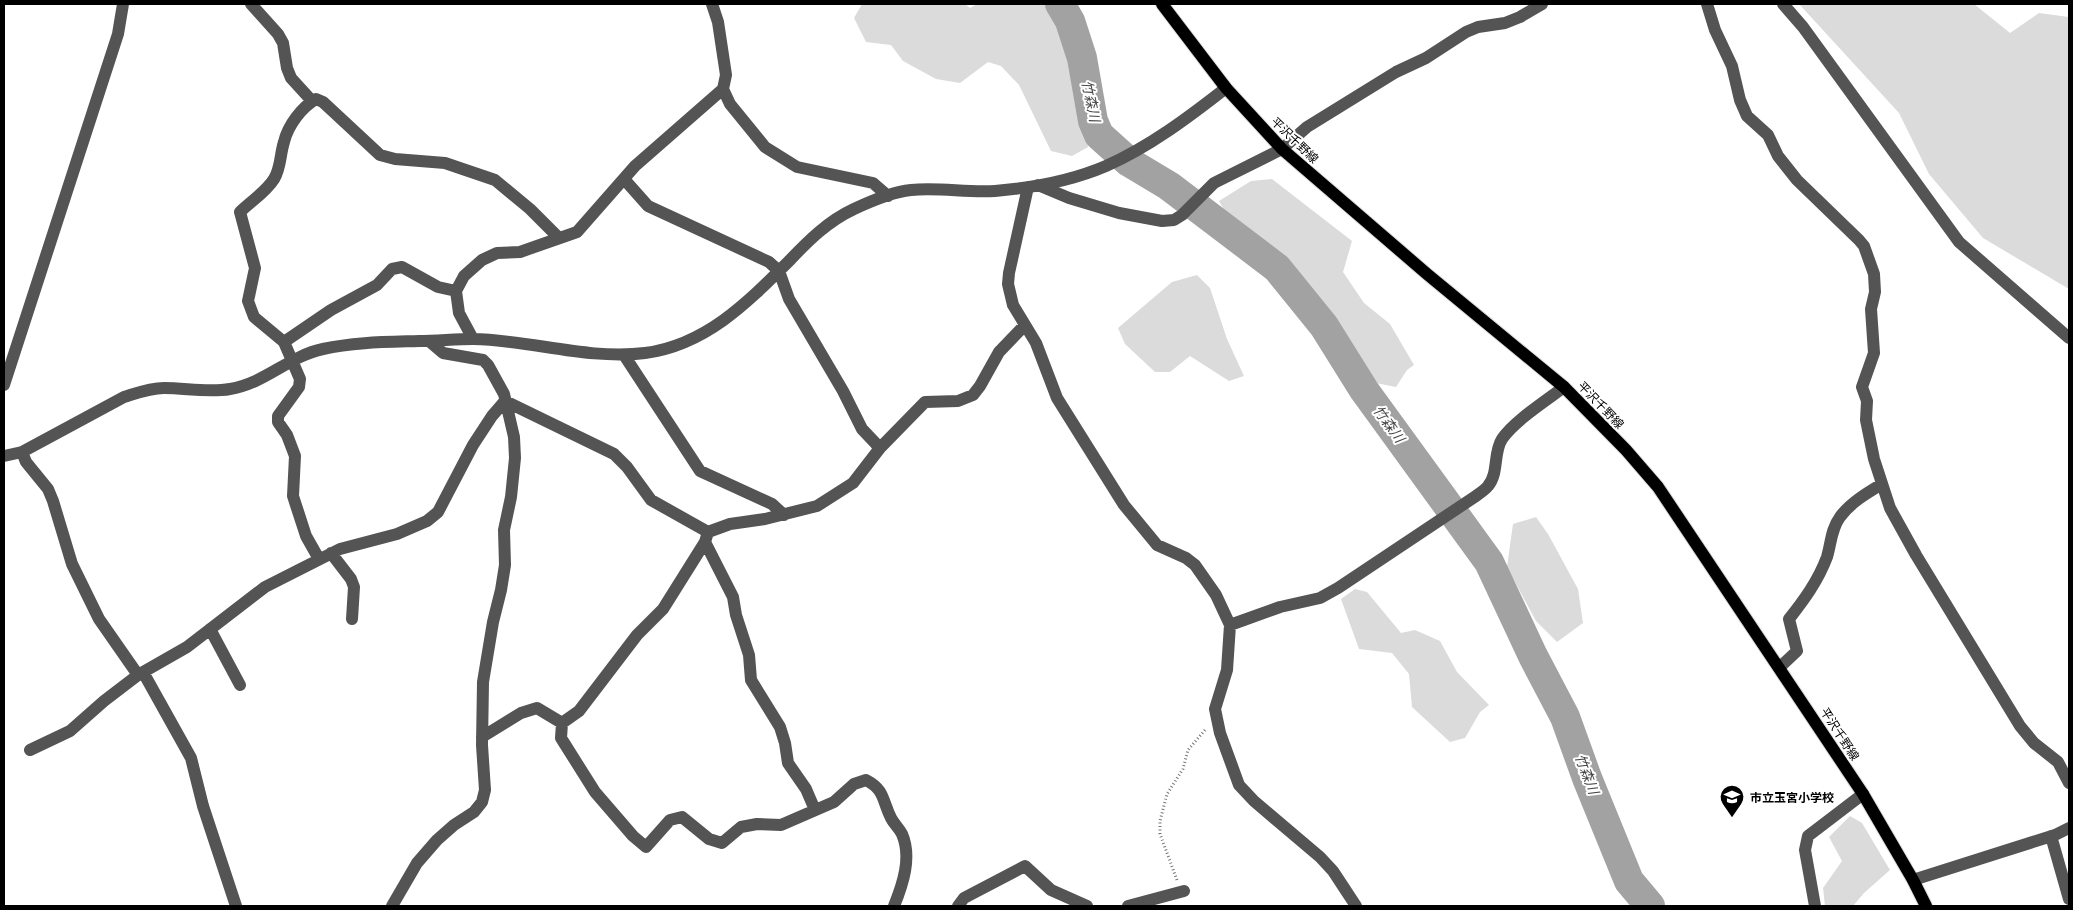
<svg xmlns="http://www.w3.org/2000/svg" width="2073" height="910" viewBox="0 0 2073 910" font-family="'PT Sans Narrow','Noto Sans JP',sans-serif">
<rect width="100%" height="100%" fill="#fff"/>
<path fill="#dbdbdb" d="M862,4H965L970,8L977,4H1050L1061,27L1075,67L1088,147L1072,156L1051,151L1019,85L1001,66L988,62L960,83L936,79L903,61L891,45L866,42L854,18Z
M1799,4H1974L2010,33L2039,13L2069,17V289L1983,238L1929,174L1899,113Z
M1272,179L1352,241L1343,272L1364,303L1390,324L1414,365L1407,370L1396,387L1371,382L1313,302L1261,243L1233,226L1219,201L1251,181Z
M1197,275L1210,288L1227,339L1244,376L1229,381L1190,356L1170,372H1155L1125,344L1118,328L1172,282Z
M1536,517L1548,534L1578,589L1583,623L1557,642L1536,621L1507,567L1513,524Z
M1355,589L1367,592L1401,633L1415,630L1440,641L1457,672L1489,705L1480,712L1465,738L1450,742L1412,707L1409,674L1392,653L1359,649L1341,599Z
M1850,816L1862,823L1890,870L1864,893L1853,906H1825L1823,888L1842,861L1829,837Z"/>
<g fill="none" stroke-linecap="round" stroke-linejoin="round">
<path stroke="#a2a2a2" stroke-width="30" d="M1060,4L1070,21L1082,58L1093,121L1099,135L1129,162L1169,186L1277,268L1324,326L1364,390L1489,562L1533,656L1565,717L1587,778L1629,881L1650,906"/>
<defs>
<path id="major" d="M1162,4L1226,88L1282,149L1427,274L1564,387L1626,450L1658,487L1863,794L1913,880L1926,906"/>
</defs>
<use href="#major" stroke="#dbdbdb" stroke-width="14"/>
<path stroke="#767676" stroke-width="3" stroke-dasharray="1 2.5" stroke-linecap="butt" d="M1177,880L1160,834V821L1167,794L1183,769L1188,750L1205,730"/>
<path stroke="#545454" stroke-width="12" d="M251,4L278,34L283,43L287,68L291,78L312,101
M712,4L718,22L726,75L723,89L730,104L765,147L797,167L873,183L888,196
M1707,4L1715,30L1732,66L1740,100L1747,116L1768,135L1778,156L1797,180L1859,240L1864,246L1874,274L1875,292L1871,309L1874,353L1862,387L1867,401L1866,420L1874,459L1890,508L1916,555L2020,726L2034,743L2058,762L2069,783
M1783,4L1803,27L1959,242L2069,338
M624,179L648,206L769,262L779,271L789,299L843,391L862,429L880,448
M1038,185L1069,198L1119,213L1162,221L1174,220L1182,215L1214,183L1282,149L1307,127L1396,72L1426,58L1466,32L1478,27L1505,23L1520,17L1542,4
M1028,187L1009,273L1008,284L1013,305L1036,343L1057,398L1124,505L1157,545L1186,558L1195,565L1216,595L1230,625L1227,670L1215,709L1220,733L1239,785L1254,801L1320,857L1333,871L1356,906
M473,339L459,313L456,291L464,276L482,260L497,253L520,252L577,232L635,166L723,89
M284,342L331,310L377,285L392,269L402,267L438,287L456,291
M624,355L700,471L772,504L784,515
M4,385L118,34L123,4
M22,452L26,462L48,489L53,501L72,564L99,619L138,675
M4,456L22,452L124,397C137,393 150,388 164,388C186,388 208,393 230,389C264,384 289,356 323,349C354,342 387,342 419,341C437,341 455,339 473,339C531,340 587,360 645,353C706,345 748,302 789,261C808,241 828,221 854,209C871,201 892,192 911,190C939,187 967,193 995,191C1031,188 1071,181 1106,166C1149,147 1189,117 1226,88
M705,542L733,597L736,615L749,655L751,680L780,727L785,743L788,763L806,789L815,810
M331,553L351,579L354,587L352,619
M319,559L306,536L293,496L295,456L287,435L278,422V416L299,387L300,379L284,342L254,317L248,301L255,268L240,212C250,202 266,192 274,179C281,168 280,154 284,142C288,125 302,107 316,99L323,102L380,155L395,159L445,163L495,180L530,209L559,238
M1230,625L1280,607L1320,598L1338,588L1476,496C1480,493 1485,490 1488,486C1499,473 1493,453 1502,439C1514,421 1547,400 1564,387
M210,629L240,685
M1780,667L1797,651L1789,619C1804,600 1818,581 1827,557C1831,544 1831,529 1840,517C1850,503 1867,493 1882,484
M143,672L191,758L203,806L236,906
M562,723L561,738L595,792L633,836L646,847L670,820L682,817L709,839L722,843L741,827L757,824L781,825L834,802L854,784L866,780C885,790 882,800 891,818C894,824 899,828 902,834C912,857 903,884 894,906
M482,737L521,713L537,708L562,723L579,711L637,635L663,609L705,542L708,532
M30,750L70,731L104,701L138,675L187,647L265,587L340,549L397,534L427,521L438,512L473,445L492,416L505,401L614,454L627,467L651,500L708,532L730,524L765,519L817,506L853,483L880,448L925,402L958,401L973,395L980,386L999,352L1025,325
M2051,836L2069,899
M1913,880L2055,835L2069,828
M392,906L417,863L437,840L454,825L474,812L482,802L485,790L482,745L483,682L493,622L501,590L505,565L504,530L511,497L515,458L514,437L504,394L488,365L483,360L443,353L429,341
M958,906L964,898L1025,866L1051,890L1087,906
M1128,906L1184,891
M1815,906L1805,850L1808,836L1863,794"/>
<use href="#major" stroke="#000" stroke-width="12"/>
</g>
<defs>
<symbol id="school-pin" viewBox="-11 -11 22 30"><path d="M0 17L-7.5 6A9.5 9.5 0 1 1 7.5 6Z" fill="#000" stroke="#fff"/><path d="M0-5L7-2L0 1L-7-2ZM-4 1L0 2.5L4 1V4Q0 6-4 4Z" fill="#fff"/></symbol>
</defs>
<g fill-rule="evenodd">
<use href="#school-pin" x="1718" y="783" width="28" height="38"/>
</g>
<g text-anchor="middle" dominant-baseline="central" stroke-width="4" stroke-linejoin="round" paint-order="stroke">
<g font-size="12" fill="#000" stroke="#fff">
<text transform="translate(1295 140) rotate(44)">平沢千野線</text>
<text transform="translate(1601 405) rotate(46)">平沢千野線</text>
<text transform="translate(1840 734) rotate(57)">平沢千野線</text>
</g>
<g font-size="12" font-weight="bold" fill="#000" stroke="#fff" text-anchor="start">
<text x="1750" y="797">市立玉宮小学校</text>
</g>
<g font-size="14" font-style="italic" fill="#434343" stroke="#fff">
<text transform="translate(1091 101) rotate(78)">竹森川</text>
<text transform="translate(1389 424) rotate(54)">竹森川</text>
<text transform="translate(1587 774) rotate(69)">竹森川</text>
</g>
</g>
<rect width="2073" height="910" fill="none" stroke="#000000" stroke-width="10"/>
</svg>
